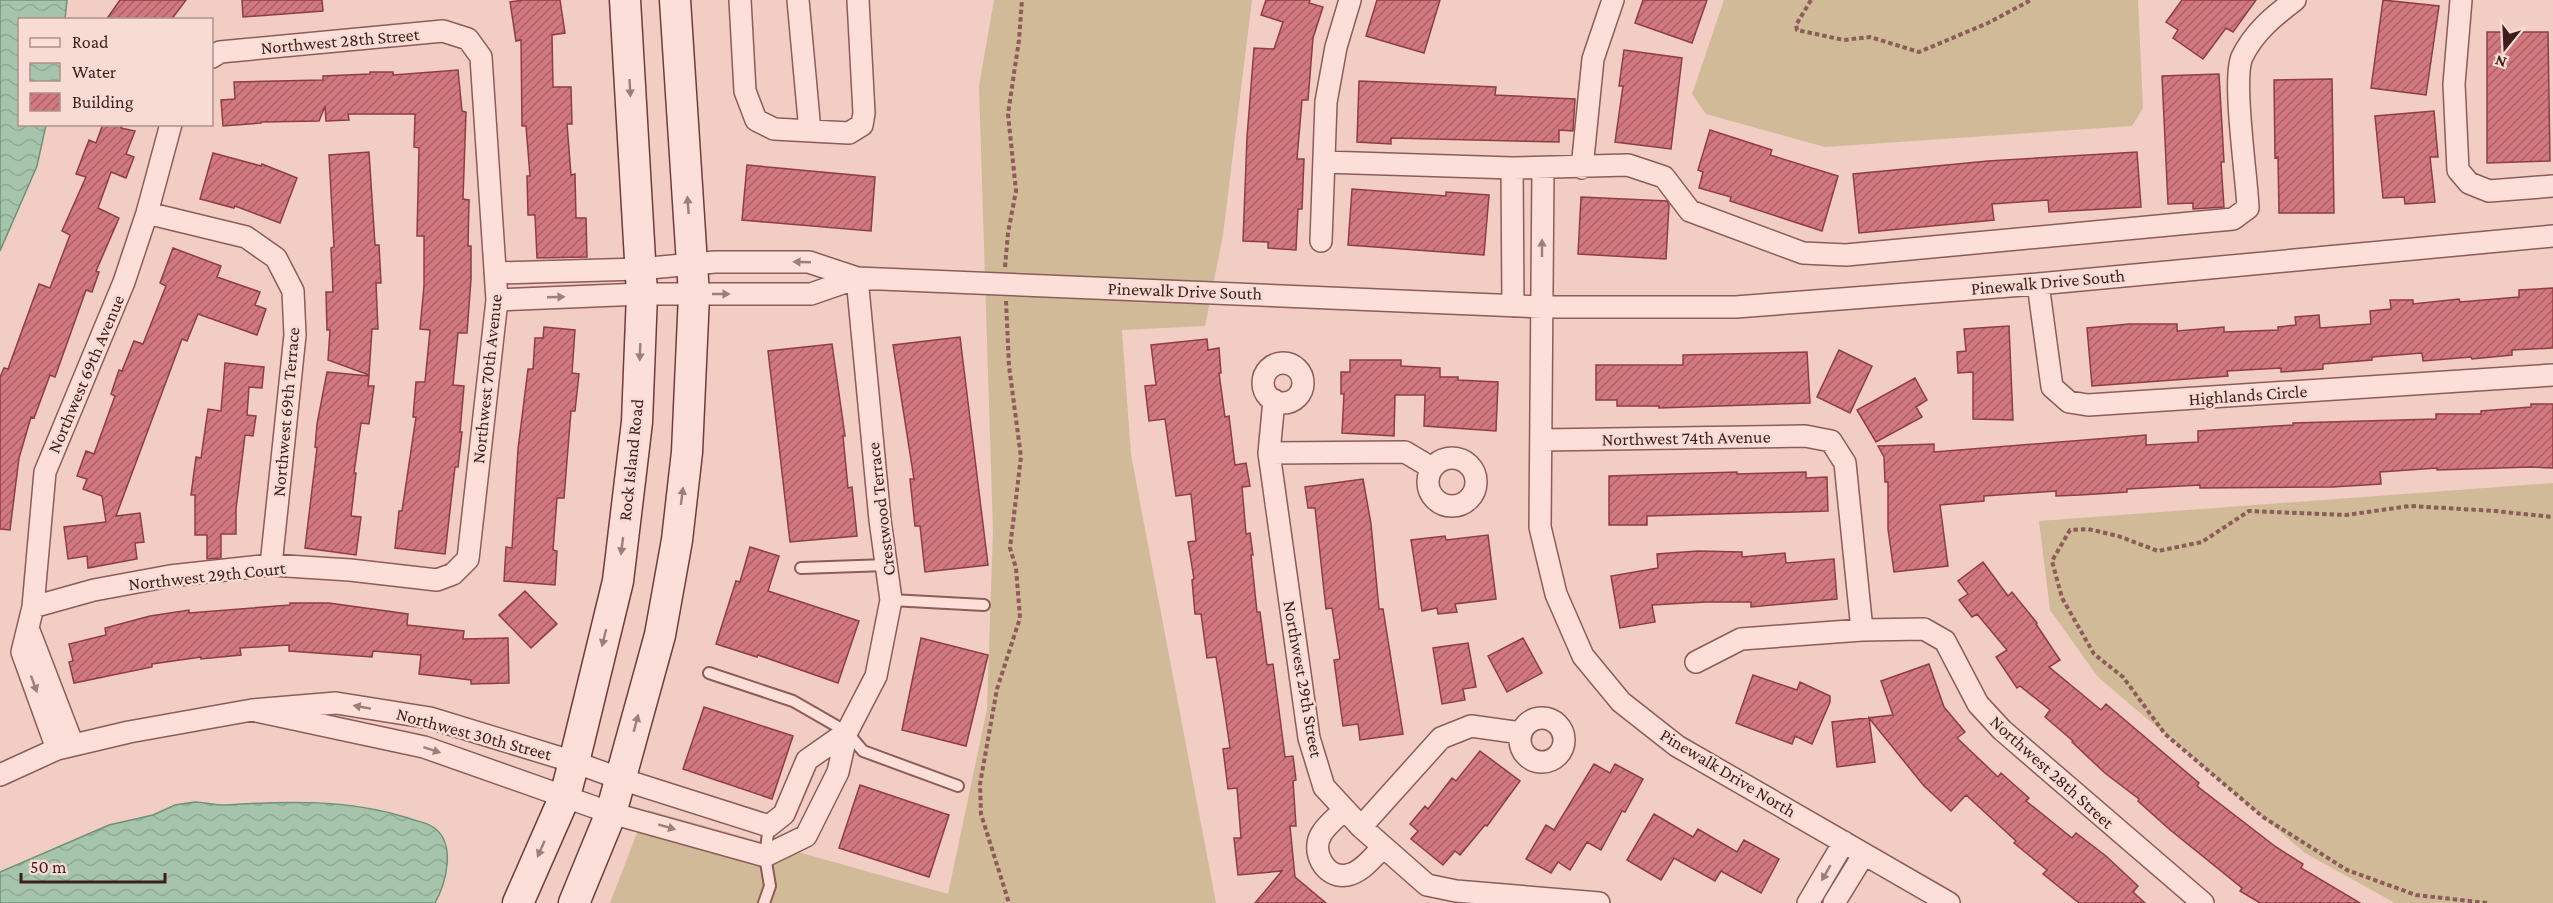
<svg xmlns="http://www.w3.org/2000/svg" width="2553" height="903" viewBox="0 0 2553 903" font-family="'Crimson Pro',serif">
<defs>
<pattern id="water-waves" width="16" height="10" patternUnits="userSpaceOnUse" patternTransform="scale(1.5)"><rect width="16" height="10" fill="#a6c4ac"/><path d="M0 5q4-4 8 0t8 0" fill="none" stroke="#90a894"/></pattern>
<pattern id="building-hatch" width="6" height="6" patternUnits="userSpaceOnUse" patternTransform="scale(1.5)"><rect width="6" height="6" fill="#d2787f"/><path d="M-1 1l2-2M0 6l6-6M5 7l2-2" fill="none" stroke="#ac6267"/></pattern>
</defs>
<rect width="100%" height="100%" fill="#f1cdc4"/>
<path fill="#d0ba97" d="M994,0H1252L1223,235L1205,326L1122,330L1131,455L1216,903H610L642,820L648,810L948,894L987,709L993,531L979,86Z
M1724,0H2138L2143,108L2132,126L1825,147L1706,114L1692,94Z
M2553,483V903H2395L2305,853L2098,677L2050,610L2039,521Z"/>
<path fill="url(#water-waves)" stroke="#6c9376" stroke-width="1.5" d="M0,0H67L65,19L20,20V124L46,125L37,166L0,251Z
M195,802C205,802 217,806 227,805C287,801 349,799 408,818C415,821 426,822 433,827C457,843 446,883 435,903H0V872L109,825L153,815L175,805Z"/>
<path fill="url(#building-hatch)" stroke="#8e3d46" stroke-width="1.5" d="M120,0H186L171,20H106Z
M242,0H322L323,11L243,17Z
M523,0H560L565,33L552,35L553,87H571L572,124H567L571,175L575,174L576,218H586L587,257L537,258L535,215H528L527,176H530L526,126H522L521,40L516,41L510,2Z
M1266,0H1310L1309,3L1323,7L1313,38L1308,100H1302L1297,159H1304L1302,209H1298L1296,250L1268,248V242L1243,241L1247,137L1254,48L1274,49L1283,22L1261,15Z
M1377,0H1440L1424,53L1366,36Z
M1643,0H1707L1692,43L1635,23Z
M2182,0H2256L2233,32L2226,28L2203,59L2173,38L2178,30L2166,22Z
M2383,0L2439,6L2426,95L2371,88Z
M2487,32H2548L2550,161L2487,163Z
M1624,50L1682,58L1671,149L1615,142L1623,86H1619Z
M458,70L462,111L466,112L463,199L469,200L468,246H471V279L467,333H458L453,385L464,386L460,432H462L458,467H455L445,554L395,548L399,511H402L416,417H413L416,382H425L430,330L420,329L424,286V236H417L419,148L414,147L415,114H348L349,120L326,121L325,106L319,121L261,122V123L223,126L221,100L235,99L234,82L323,80V76L370,74V72H393V75Z
M2219,74L2224,162H2221L2224,207L2193,209V203L2168,204L2162,76Z
M2332,79L2334,213H2279L2278,157L2275,158L2274,80Z
M1359,81L1496,87L1495,95L1575,99L1573,131L1559,130V142L1391,138V144L1357,142Z
M2434,111L2438,157H2430L2435,202L2405,204L2404,197L2383,198L2375,116Z
M103,124H122L121,128L135,131L126,154L134,157L126,178L111,172L98,208L119,218L96,271L99,272L92,292L86,290L55,377L50,375L34,418L31,417L19,458L10,530L0,529V377L4,368L8,369L39,284L50,288L70,235L62,231L86,177L76,174L89,140L96,143Z
M1710,130L1772,150L1770,155L1838,176L1822,231L1730,201L1731,197L1699,188L1703,172L1698,170Z
M369,152L375,245H379L381,283H376L378,329H372L369,375L328,360L330,330H327L326,292H333L331,248L334,247L329,155Z
M2137,152L2141,207L2049,212L2048,200L1992,204L1994,220L1859,233L1853,174L1988,161Z
M213,153L261,166L262,164L297,178L280,223L235,206L234,208L200,199Z
M747,165L875,177L871,231L742,220Z
M1352,189L1446,196V192L1489,195L1484,255L1348,245Z
M1581,197L1667,201L1669,205L1666,259L1578,254Z
M173,248L221,266L217,277L260,292L255,305L266,309L257,335L198,314L187,341L182,339L116,516L140,513L144,542L135,543L137,559L88,568L87,556L68,559L64,527L106,522L102,496L83,489L87,479L77,476L86,451L94,454L115,396L111,394L119,370L122,371L134,341L143,344L166,286L160,283Z
M2553,288V348L2512,350V355L2472,359L2471,357L2423,361L2422,353L2372,357V360L2323,364V369L2281,372V368L2227,371L2228,376L2092,386L2087,328L2129,324H2177V331L2224,327V332L2278,330V327L2296,325L2295,317L2319,315L2320,328L2371,324L2370,311L2391,309L2390,300H2413V304L2459,299L2460,302L2519,297V290Z
M2009,326L2013,420L1973,419V372L1958,373L1957,352L1966,351L1964,329Z
M544,327L575,330L572,373L579,374L575,411H571L564,498H557L553,550L557,551L555,585L504,581L506,547L512,548L518,449L528,369H533L535,338H543Z
M960,337L988,565L925,572L920,526H915L910,479H914L893,345Z
M1207,339L1208,350L1219,348L1221,373H1219L1225,417L1229,416L1235,465L1246,463L1250,486L1242,487L1246,534L1250,533L1253,555H1251L1257,612H1260L1267,665L1273,664L1285,757L1293,756L1296,780L1293,781L1296,826H1290L1295,877L1326,903H1255L1282,871L1238,875L1234,838H1241L1237,788L1228,789L1223,749L1230,748L1224,707L1216,657L1207,658L1201,614H1195L1192,580L1194,579L1188,542L1196,541L1191,494L1176,496L1165,419L1149,421L1145,386L1156,385L1151,345Z
M832,344L845,436H843L848,488L852,487L857,536L790,542L768,351Z
M1839,350L1872,366L1850,413L1817,397Z
M1807,352L1810,403L1659,408V406H1617V400H1596V365H1683V355Z
M1350,360H1401V366L1440,368V377H1458V380L1498,382L1496,431L1424,426L1425,395H1395L1394,436L1342,433L1344,394H1341V372H1350Z
M225,363L264,367L262,388L249,387L247,415L256,416L253,436L245,435L236,509V534H221V558L207,559V535H195V495H191L196,457L201,458L208,409L221,411Z
M327,372L369,376L368,386H374L369,424L361,423L354,473H356L351,516L361,517L356,555L305,548L317,448L315,447L317,424Z
M1915,378L1927,400L1916,407L1922,417L1876,442L1857,410Z
M2531,404H2553V468L2531,467L2437,470V468L2380,472L2381,484L2332,487L2200,488V485L2127,489V492L2080,495L2056,496V491L1984,496V501L1940,505L1948,566L1894,572L1888,529V482H1885L1884,457L1878,446L1934,444V452L2146,435V445L2198,442V431L2293,425V423L2436,419V414H2481V411L2531,407Z
M1737,472V474L1806,472V478L1827,477L1828,511L1647,516V525H1609V476Z
M1363,479L1371,524L1379,609H1383L1403,734L1360,740L1358,724L1343,726L1334,660L1340,659L1332,608L1326,609L1315,508H1308L1305,487Z
M1488,535L1496,599L1455,604L1457,612L1438,614L1437,608L1422,611L1411,540L1445,536L1446,540Z
M750,547L779,556L768,591L859,621L838,683L758,655L757,657L716,644L736,581L740,582Z
M1698,551L1742,552V557L1785,553L1786,563L1834,559L1837,599L1751,607V602H1706L1652,605L1655,622L1620,628L1611,576L1658,568L1657,554Z
M1983,562L2008,596L2012,592L2037,623L2036,624L2060,660L2049,667L2101,710L2106,704L2199,783L2197,786L2276,847L2303,864L2301,868L2360,903H2260L2240,891L2242,888L2169,829L2138,801L2139,799L2106,774L2072,742L2073,741L2045,717L2050,710L2020,686L2017,688L1996,657L2007,650L1977,614L1972,617L1959,600L1968,594L1958,581Z
M525,591L557,624L531,648L499,615Z
M290,603H329L408,614L407,625L464,631L463,639L508,638L509,683L471,684V680L419,674L421,655L373,651L372,657L289,651V645L240,648L241,655L201,659V657L152,664V667L74,683L69,662L73,661L69,644L106,635L105,628L150,616L189,610V613L290,605Z
M921,638L988,655L966,746L902,730Z
M1523,638L1542,673L1507,692L1488,656Z
M1468,643L1476,687L1463,689L1465,700L1442,704L1433,648Z
M1929,664L1944,707L1965,732L1957,738L1998,777L2001,773L2029,798L2026,801L2072,838L2076,833L2106,856L2138,886L2133,892L2145,903H2079L2043,874L2047,870L2014,843L2016,841L1966,795L1951,811L1924,786L1869,718L1875,762L1837,767L1832,722L1893,715L1881,681Z
M1753,675L1797,690L1800,682L1830,696V702L1812,744L1795,736L1792,744L1736,723Z
M704,707L793,736L772,799L683,769Z
M1480,751L1520,781L1487,826L1485,825L1460,855L1455,851L1443,865L1411,839L1418,831L1410,824L1425,806L1428,809L1452,778L1456,781Z
M1594,764L1610,773L1615,764L1643,779L1625,812L1622,811L1601,850L1587,842L1570,870L1558,862L1551,873L1526,859L1546,825L1554,830Z
M860,785L949,815L929,877L839,848Z
M1654,814L1693,837L1698,829L1737,852L1744,840L1779,859L1761,893L1721,871L1715,881L1674,858L1661,880L1627,860Z"/>
<g fill="none" stroke-linecap="round" stroke-linejoin="round">
<defs>
<path id="lane" d="M801,568L887,565
M891,600L984,605
M709,673L793,701L847,732L863,751L958,786
M764,903L770,886L765,856L769,826"/>
<path id="street" d="M740,0L745,91L756,120L774,129L849,133L862,125L864,113L858,0
M798,0L810,131
M2461,0L2454,84L2458,170L2469,183L2489,191L2553,186
M1324,162L1512,168L1628,165L1664,177L1690,211L1803,253L1846,255L2233,219L2248,208C2247,178 2232,79 2242,57C2254,32 2274,16 2295,0
M1512,168L1513,306
M1543,168L1540,527L1556,594L1583,656L1621,702L1677,746L1949,903
M1582,168L1593,59L1613,0
M147,213L246,237L276,258L293,291L295,335L271,565
M1321,241L1326,102L1336,47L1350,0
M495,273L639,269L715,262H809L857,278L1542,307H1736L2038,284L2553,236
M2038,284L2052,387L2069,402L2088,405L2553,375
M497,300L642,294H811L857,278
M1263 383a20 20 0 1 1 40 0a20 20 0 1 1-40 0Z
M1274,400L1269,453L1309,738L1324,787L1361,827L1427,885L1456,891L1599,903
M1541,440L1805,436L1831,441L1845,463L1862,630
M1269,453L1405,452L1432,468
M1428 482a24 24 0 1 1 48 0a24 24 0 1 1-48 0Z
M33,607L94,590L170,576L271,565L350,570L437,580L453,574L468,559L497,300L481,57L468,39L443,31L220,52L212,57
M28,628L73,745
M1696,662L1741,639L1862,630L1924,629L1945,641L1978,704L2002,730L2203,903
M252,710L424,747L611,813L765,856L806,836L838,772L847,732L876,676L891,600L880,520L857,278
M1520 740a22 22 0 1 1 44 0a22 22 0 1 1-44 0Z
M57,749L22,652L33,607L45,472L124,282L147,213L171,124
M0,775L57,749L129,732L252,710L336,703L430,718L574,762L621,779L769,826L784,814L807,760L847,732
M1344,810C1337,817 1327,825 1322,833C1310,851 1325,879 1347,875C1361,873 1373,857 1383,847
M1361,827L1441,738L1471,726L1521,733
M1808,903L1844,842
M1834,903L1864,854"/>
<path id="secondary" d="M518,903L565,796L574,762L618,581L637,422L642,294L625,0
M574,903L611,813L660,635L677,540L687,452L694,295L675,0"/>
</defs>
<use href="#lane" stroke="#8d5b59" stroke-width="14"/>
<use href="#street" stroke="#8d5b59" stroke-width="24"/>
<use href="#secondary" stroke="#6f3c3c" stroke-width="33"/>
<path stroke="#8d5b59" stroke-width="4" stroke-dasharray="4.5 3" stroke-linecap="butt" d="M1811,0L1796,25L1797,30L1844,40L1870,37L1919,52L1988,23L2031,0
M1005,267L1008,233L1016,191L1008,114L1019,40L1022,0
M1006,301L1009,366L1021,457L1010,548L1016,568L1020,618L997,689L980,784L981,814L1009,903
M2487,903L2416,895L2347,870L2263,817L2165,734L2123,677L2094,654L2062,598L2052,561L2070,530L2088,529L2118,536L2158,551L2202,542L2249,511L2346,515L2410,506L2495,511L2553,517"/>
<use href="#lane" stroke="#fbdfd8" stroke-width="10"/>
<use href="#street" stroke="#fbdfd8" stroke-width="21"/>
<use href="#secondary" stroke="#fbdfd8" stroke-width="30"/>
</g>
<defs><path id="oneway-solid" d="M-6-.8H1V-3.2L6.5 0L1 3.2V.8H-6Z" transform="scale(1.5)"/></defs>
<g fill="#9c7e7b">
<use href="#oneway-solid" transform="translate(630 88) rotate(87)"/>
<use href="#oneway-solid" transform="translate(688 205) rotate(-94)"/>
<use href="#oneway-solid" transform="translate(1542 248) rotate(-90)"/>
<use href="#oneway-solid" transform="translate(802 262) rotate(-178)"/>
<use href="#oneway-solid" transform="translate(721 294)"/>
<use href="#oneway-solid" transform="translate(556 297) rotate(-2)"/>
<use href="#oneway-solid" transform="translate(640 352) rotate(92)"/>
<use href="#oneway-solid" transform="translate(682 496) rotate(-83)"/>
<use href="#oneway-solid" transform="translate(622 546) rotate(97)"/>
<use href="#oneway-solid" transform="translate(604 638) rotate(104)"/>
<use href="#oneway-solid" transform="translate(34 684) rotate(70)"/>
<use href="#oneway-solid" transform="translate(362 707) rotate(-170)"/>
<use href="#oneway-solid" transform="translate(636 723) rotate(-75)"/>
<use href="#oneway-solid" transform="translate(432 750) rotate(18)"/>
<use href="#oneway-solid" transform="translate(667 827) rotate(16)"/>
<use href="#oneway-solid" transform="translate(541 849) rotate(114)"/>
<use href="#oneway-solid" transform="translate(1826 873) rotate(120)"/>
</g>
<g text-anchor="middle" dominant-baseline="central" stroke-width="5" stroke-linejoin="round" paint-order="stroke">
<g font-size="18" fill="#3c1e1e" stroke="#f8dcd4">
<text transform="translate(340 41) rotate(-5)">Northwest 28th Street</text>
<text transform="translate(2048 282) rotate(-5)">Pinewalk Drive South</text>
<text transform="translate(1185 291) rotate(2)">Pinewalk Drive South</text>
<text transform="translate(86 374) rotate(-67)">Northwest 69th Avenue</text>
<text transform="translate(487 379) rotate(-84)">Northwest 70th Avenue</text>
<text transform="translate(2248 395) rotate(-4)">Highlands Circle</text>
<text transform="translate(286 412) rotate(-85)">Northwest 69th Terrace</text>
<text transform="translate(1686 438) rotate(-1)">Northwest 74th Avenue</text>
<text transform="translate(631 460) rotate(-84)">Rock Island Road</text>
<text transform="translate(881 509) rotate(-97)">Crestwood Terrace</text>
<text transform="translate(207 576) rotate(-6)">Northwest 29th Court</text>
<text transform="translate(1303 679) rotate(80)">Northwest 29th Street</text>
<text transform="translate(474 734) rotate(15)">Northwest 30th Street</text>
<text transform="translate(2052 772) rotate(42)">Northwest 28th Street</text>
<text transform="translate(1728 773) rotate(31)">Pinewalk Drive North</text>
</g>
</g>
<rect x="18" y="18" width="195" height="108" fill="#f8dcd4" stroke="#ad908b" stroke-width="1.5"/>
<rect x="30" y="38" width="30" height="9" fill="#fbdfd8" stroke="#ad908b" stroke-width="1.5"/>
<text x="72" y="48" font-size="18" fill="#3c1e1e">Road</text>
<rect x="30" y="63" width="30" height="18" fill="url(#water-waves)" stroke="#ad908b" stroke-width="1.5"/>
<text x="72" y="78" font-size="18" fill="#3c1e1e">Water</text>
<rect x="30" y="93" width="30" height="18" fill="url(#building-hatch)" stroke="#ad908b" stroke-width="1.5"/>
<text x="72" y="108" font-size="18" fill="#3c1e1e">Building</text>
<g transform="translate(2505 48) rotate(198)" stroke="#f8dcd4" stroke-width="4.5" paint-order="stroke">
<path d="M0-4.5L10 22L0 15L-10 22Z" fill="#3c1e1e"/>
<text y="-9" font-size="16" font-weight="bold" text-anchor="middle" fill="#3c1e1e">N</text>
</g>
<path d="M21 873v9h144v-9" fill="none" stroke="#3c1e1e" stroke-width="3"/>
<text x="30" y="873" font-size="18" fill="#3c1e1e" stroke="#f8dcd4" stroke-width="4.5" paint-order="stroke">50 m</text>
</svg>
